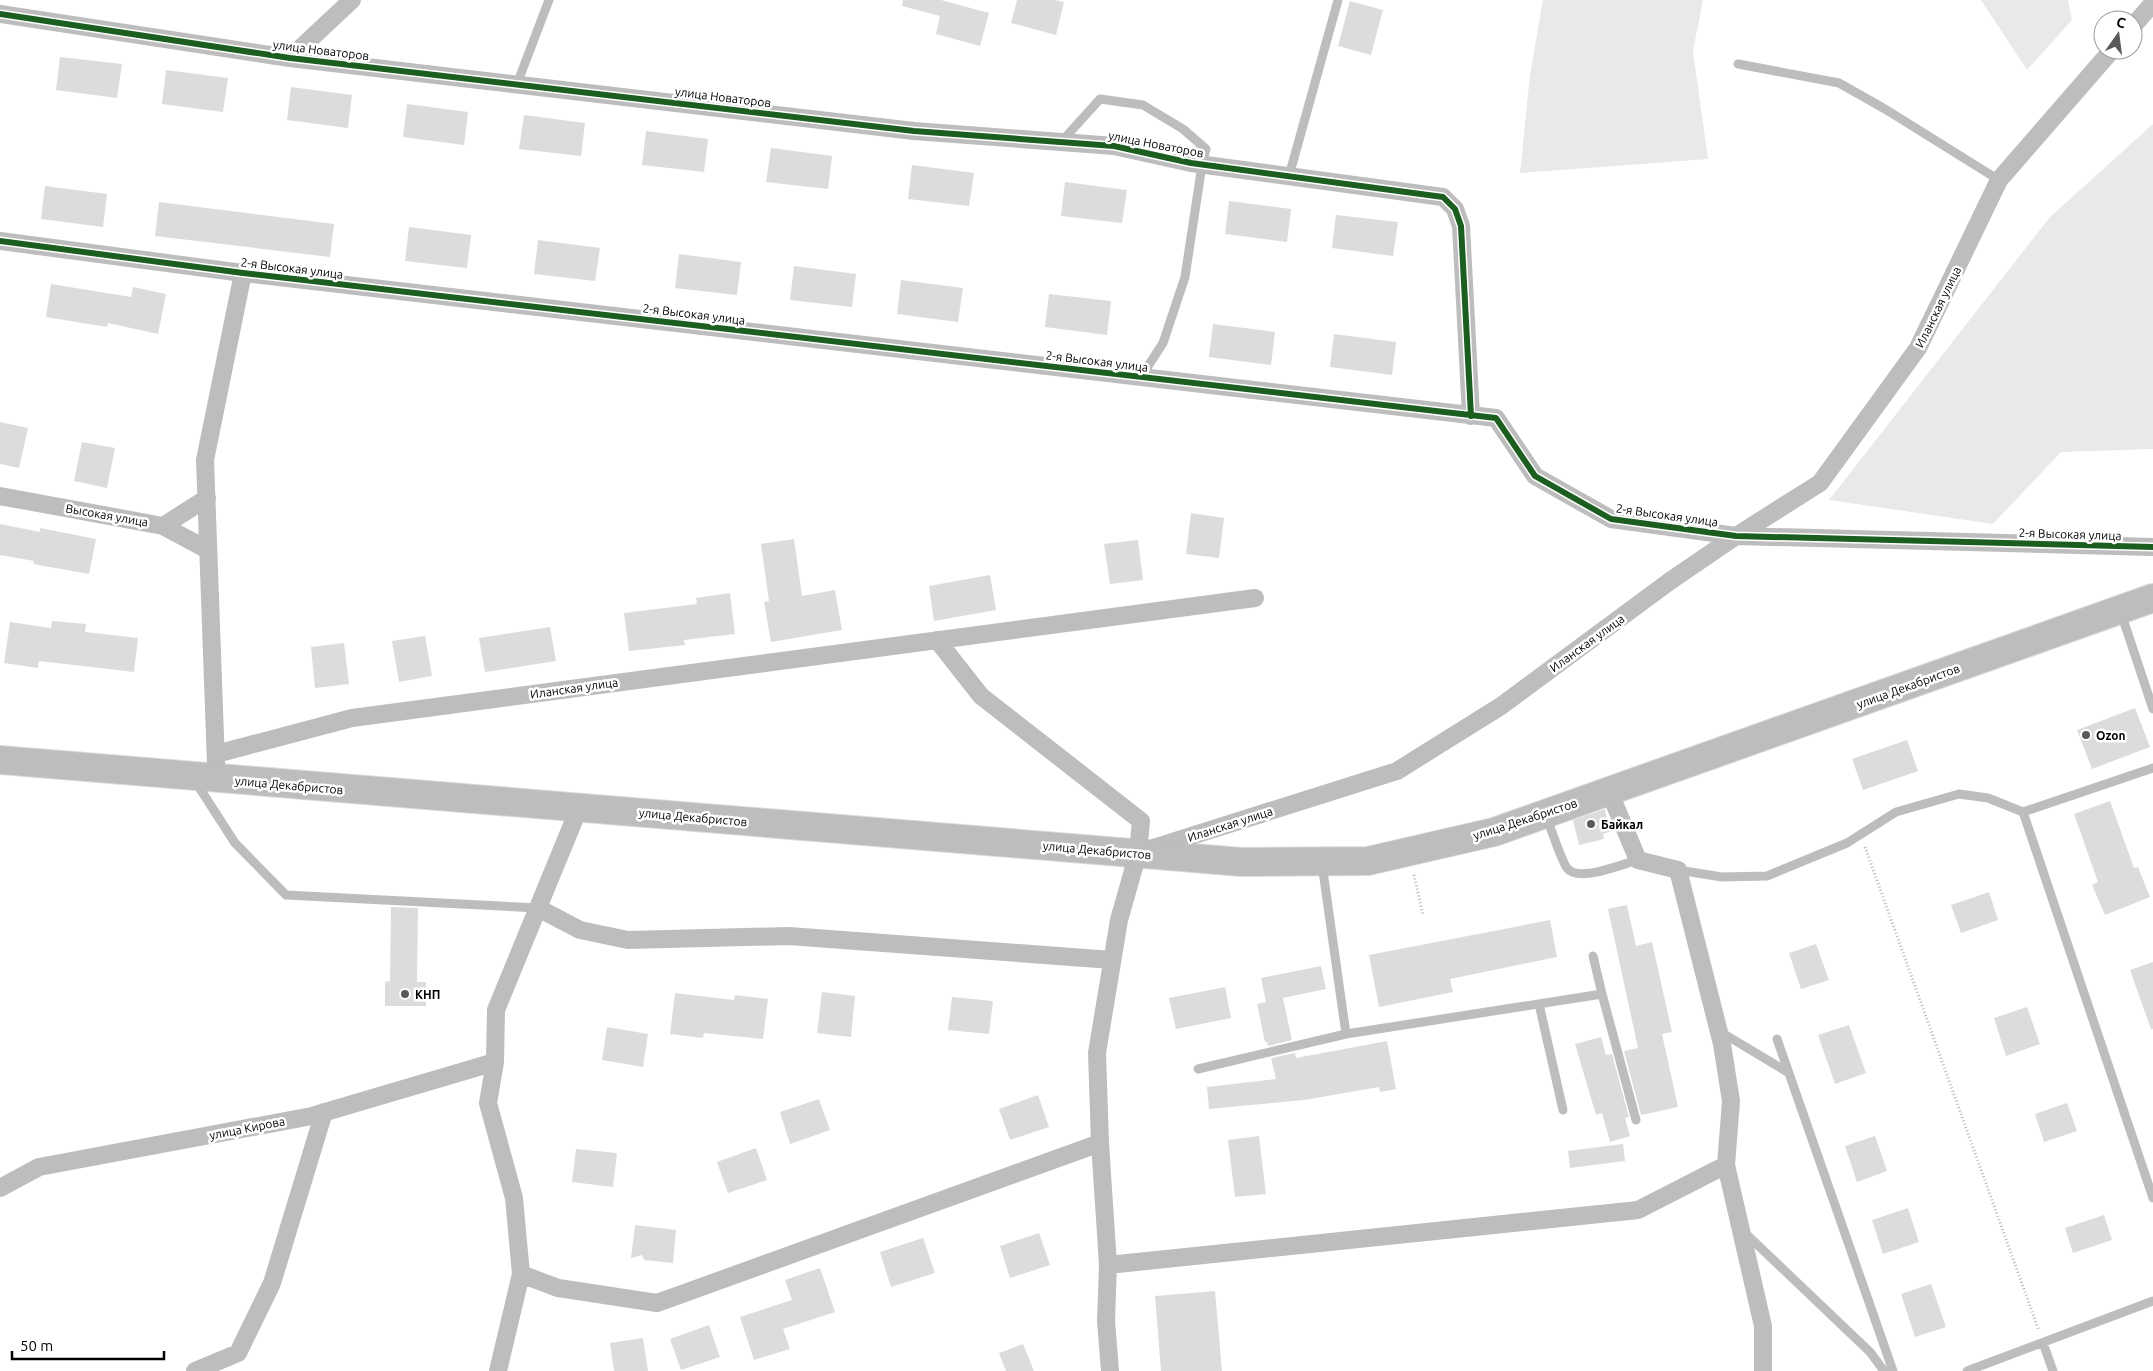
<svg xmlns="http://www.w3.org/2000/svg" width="2153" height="1371" viewBox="0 0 2153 1371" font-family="Ubuntu,sans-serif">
<rect width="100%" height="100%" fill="#fff"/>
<path fill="#e9e9e9" d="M1543,0H1703L1693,51L1708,159L1520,173L1530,75Z
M1981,0H2068L2072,20L2027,70Z
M2153,124V449L2061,452L1993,524L1829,500L2050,217Z"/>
<path fill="#dcdcdc" d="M903,0H941L989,13L980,46L936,34L940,16L902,6Z
M1017,0H1055L1064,2L1056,35L1011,23Z
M1350,1L1383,10L1371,55L1338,46Z
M60,57L122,64L117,98L56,90Z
M166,70L228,78L223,112L162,104Z
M291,87L352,95L348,128L287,120Z
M407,104L468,112L464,145L403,137Z
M524,115L585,123L581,156L519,149Z
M646,131L708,139L704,172L642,165Z
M771,148L832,156L828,189L766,182Z
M912,165L974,173L969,206L908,199Z
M1065,182L1127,190L1122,223L1061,216Z
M45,186L107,194L103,227L41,219Z
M1229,201L1291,209L1287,242L1225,234Z
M159,202L334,224L330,257L155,236Z
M1336,215L1398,222L1393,256L1332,248Z
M409,227L471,235L467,268L405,261Z
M538,240L600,248L595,281L534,274Z
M679,254L741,262L737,295L675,288Z
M794,266L856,274L852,307L790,300Z
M901,280L963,288L958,322L897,314Z
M51,284L131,297L133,287L166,294L158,334L108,323L107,327L46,317Z
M1049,294L1111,301L1107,335L1045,327Z
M1213,324L1275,332L1271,365L1209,357Z
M1334,334L1396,342L1392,375L1330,367Z
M0,422L28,428L19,468L0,464Z
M82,442L115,448L107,488L74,481Z
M1191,513L1224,518L1219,558L1186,554Z
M0,524L40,532V528L96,539L89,574L33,564L34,561L0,555Z
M794,539L802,596L835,590L842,630L771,642L764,602L769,601L761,544Z
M1138,540L1143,580L1110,584L1104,544Z
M990,575L996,610L934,621L929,586Z
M730,593L735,634L684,640L685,645L629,651L624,613L697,604L696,598Z
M52,621L86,624L85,632L138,638L134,672L39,661L38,668L4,663L10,622L51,628Z
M550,627L556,661L485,672L479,638Z
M425,636L432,676L399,682L392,641Z
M344,643L349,684L315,688L311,647Z
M2135,708L2150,747L2092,769L2077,730Z
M1907,740L1918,771L1863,790L1852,759Z
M2110,801L2134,868L2138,867L2150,897L2105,915L2092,885L2098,882L2074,814Z
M1605,809L1610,832L1603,834L1604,839L1579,845L1573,820Z
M1989,892L1998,920L1961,933L1951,905Z
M1627,905L1636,946L1652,942L1672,1032L1662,1034L1678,1107L1641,1115L1624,1051L1638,1048L1608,909Z
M391,907L418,908L417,982H426V1006H385V982L390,981Z
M1550,920L1557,957L1450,979L1453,992L1379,1007L1369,955Z
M1816,944L1829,980L1801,989L1789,953Z
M2153,962V1029H2151L2130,970Z
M1321,966L1326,989L1283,998L1292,1040L1268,1046L1267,1042H1265L1257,1004L1266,1002L1261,978Z
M1225,987L1231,1018L1176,1029L1169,998Z
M822,992L855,996L851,1037L817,1033Z
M675,993L734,1000L735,995L768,999L763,1039L704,1033L703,1038L670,1034Z
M952,997L993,1001L989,1034L948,1030Z
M2027,1007L2040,1044L2006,1056L1994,1018Z
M1849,1025L1866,1073L1835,1084L1818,1035Z
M607,1027L648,1034L643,1067L602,1060Z
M1601,1037L1606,1055L1612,1054L1629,1117L1625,1118L1630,1136L1610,1142L1602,1113L1596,1115L1575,1044Z
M1387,1041L1396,1089L1380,1092L1379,1087L1304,1100L1209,1109L1207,1087L1276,1079L1271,1058L1295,1053L1296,1058Z
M1038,1095L1049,1127L1010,1140L999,1109Z
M819,1099L830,1130L790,1144L780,1112Z
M2067,1103L2077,1131L2044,1142L2035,1114Z
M1259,1136L1266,1194L1235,1197L1228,1140Z
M1875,1136L1887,1171L1857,1182L1845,1146Z
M1623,1144L1625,1161L1570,1168L1568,1151Z
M756,1148L767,1180L728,1193L717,1162Z
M576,1149L617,1153L613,1187L572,1182Z
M1908,1208L1919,1242L1883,1254L1872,1220Z
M2104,1215L2112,1240L2073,1253L2065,1228Z
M635,1225L676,1230L673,1263L644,1260L642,1255L631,1258Z
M1039,1233L1050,1265L1010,1278L1000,1246Z
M923,1238L935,1273L891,1287L880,1252Z
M820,1268L835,1312L783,1329L790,1349L754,1360L740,1317L792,1300L785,1280Z
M1931,1284L1946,1327L1915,1337L1901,1294Z
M1215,1291L1222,1371H1161L1155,1296Z
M709,1325L720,1357L681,1370L670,1339Z
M643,1338L648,1371H614L610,1343Z
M1023,1344L1034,1371H1006L999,1353Z"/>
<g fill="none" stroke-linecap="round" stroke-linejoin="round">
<defs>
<path id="primary" d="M0,760L1242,862L1368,861L1494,832L2153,598"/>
</defs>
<use href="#primary" stroke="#dbdbdb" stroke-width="30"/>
<path stroke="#b8b8b8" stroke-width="3" stroke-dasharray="1 2.5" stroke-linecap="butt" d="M1865,847L2039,1331
M1414,875L1423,915"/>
<path stroke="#bdbdbd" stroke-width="9" d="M1738,64L1839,83L1885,109L1999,180
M517,84L549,0
M1062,141L1100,99L1143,105L1183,129L1206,149L1202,165L1185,277L1163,343L1141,377
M1289,176L1338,0
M2121,613L2153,709
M195,781L235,843L286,895L538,908
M2023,812L2153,1198
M1546,816C1551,828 1561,860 1567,868C1578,883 1622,864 1638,860
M1322,864L1346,1034L1602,994L1636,1120
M1678,870L1722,877L1767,876L1847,843L1896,812L1959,794L1988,798L2023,812L2153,768
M1593,956L1602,994
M1539,1004L1563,1110
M1719,1031L1789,1073
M1777,1039L1893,1371
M1198,1069L1346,1034
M1744,1232L1870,1352L1884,1371
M2043,1343L2053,1371
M1967,1371L2153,1301"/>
<path stroke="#bdbdbd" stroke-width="18" d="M0,14L290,58L914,131L1114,146L1191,163L1443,197L1455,209L1461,226L1471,416
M2133,26L2153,3
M290,58L352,0
M0,241L243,273L1496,418L1535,476L1611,519L1736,536L2153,547
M0,496L163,526L208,550
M163,526L207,498
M937,640L981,696L1141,821L1138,853L1119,920L1097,1053L1100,1143L1108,1265L1106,1321L1110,1371
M216,754L352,718L1255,598
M216,764L205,460L243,273
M1609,791L1638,860L1678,870L1722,1044L1731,1101L1726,1165
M579,808L496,1010L495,1062L488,1103L514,1198L521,1274L558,1288L657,1303L1100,1143
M1150,849L1397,771L1501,706L1670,581L1736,536L1820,483L1918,348L1999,180L2112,50
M538,908L580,930L628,940L789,936L1112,960
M0,1188L39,1167L312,1116L495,1062
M1108,1265L1638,1210L1726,1165L1763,1326V1371
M195,1371L238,1353L272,1283L324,1112
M498,1371L521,1274"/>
<use href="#primary" stroke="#bdbdbd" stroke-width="28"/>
<defs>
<path id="cycleway" d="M0,14L290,58L914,131L1114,146L1191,163L1443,197L1455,209L1461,226L1471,416
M0,241L243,273L1496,418L1535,476L1611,519L1736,536L2153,547"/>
</defs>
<use href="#cycleway" stroke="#fff" stroke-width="9"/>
<use href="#cycleway" stroke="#1b5e20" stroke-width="6"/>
</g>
<g fill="#595959" stroke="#fff" stroke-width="2">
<circle cx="2086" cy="735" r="5"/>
<circle cx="1591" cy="824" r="5"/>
<circle cx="405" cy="994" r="5"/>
</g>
<g text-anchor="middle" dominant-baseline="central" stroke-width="5" stroke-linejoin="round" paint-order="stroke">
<g font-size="12" fill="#000" stroke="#fff">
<text transform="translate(321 50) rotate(7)">улица Новаторов</text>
<text transform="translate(723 97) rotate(7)">улица Новаторов</text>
<text transform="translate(1156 144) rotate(11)">улица Новаторов</text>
<text transform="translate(292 268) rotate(7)">2-я Высокая улица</text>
<text transform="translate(1938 307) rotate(-64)">Иланская улица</text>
<text transform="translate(694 314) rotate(7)">2-я Высокая улица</text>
<text transform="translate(1097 361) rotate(7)">2-я Высокая улица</text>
<text transform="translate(107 515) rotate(10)">Высокая улица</text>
<text transform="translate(1667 515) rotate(8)">2-я Высокая улица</text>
<text transform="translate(2070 534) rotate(2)">2-я Высокая улица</text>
<text transform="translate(1587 643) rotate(-36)">Иланская улица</text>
<text transform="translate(1908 686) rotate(-20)">улица Декабристов</text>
<text transform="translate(574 688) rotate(-8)">Иланская улица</text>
<text transform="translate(289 785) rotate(5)">улица Декабристов</text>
<text transform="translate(693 817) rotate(5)">улица Декабристов</text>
<text transform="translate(1525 819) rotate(-18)">улица Декабристов</text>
<text transform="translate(1230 824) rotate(-18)">Иланская улица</text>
<text transform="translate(1097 850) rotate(5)">улица Декабристов</text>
<text transform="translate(247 1128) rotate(-11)">улица Кирова</text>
</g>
<g font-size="12" font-weight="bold" fill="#000" stroke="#fff" text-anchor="start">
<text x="2096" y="735">Ozon</text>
<text x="1601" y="824">Байкал</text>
<text x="415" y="994">КНП</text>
</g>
</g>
<g transform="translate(2118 35) rotate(14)"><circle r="24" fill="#ffffff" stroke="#999999"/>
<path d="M0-4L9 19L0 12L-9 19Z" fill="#595959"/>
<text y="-8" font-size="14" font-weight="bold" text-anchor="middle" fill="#000000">С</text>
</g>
<path d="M12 1351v8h152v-8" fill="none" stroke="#000000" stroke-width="2.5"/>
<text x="20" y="1351" font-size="15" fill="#000000" stroke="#ffffff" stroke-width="4" paint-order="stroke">50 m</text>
</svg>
